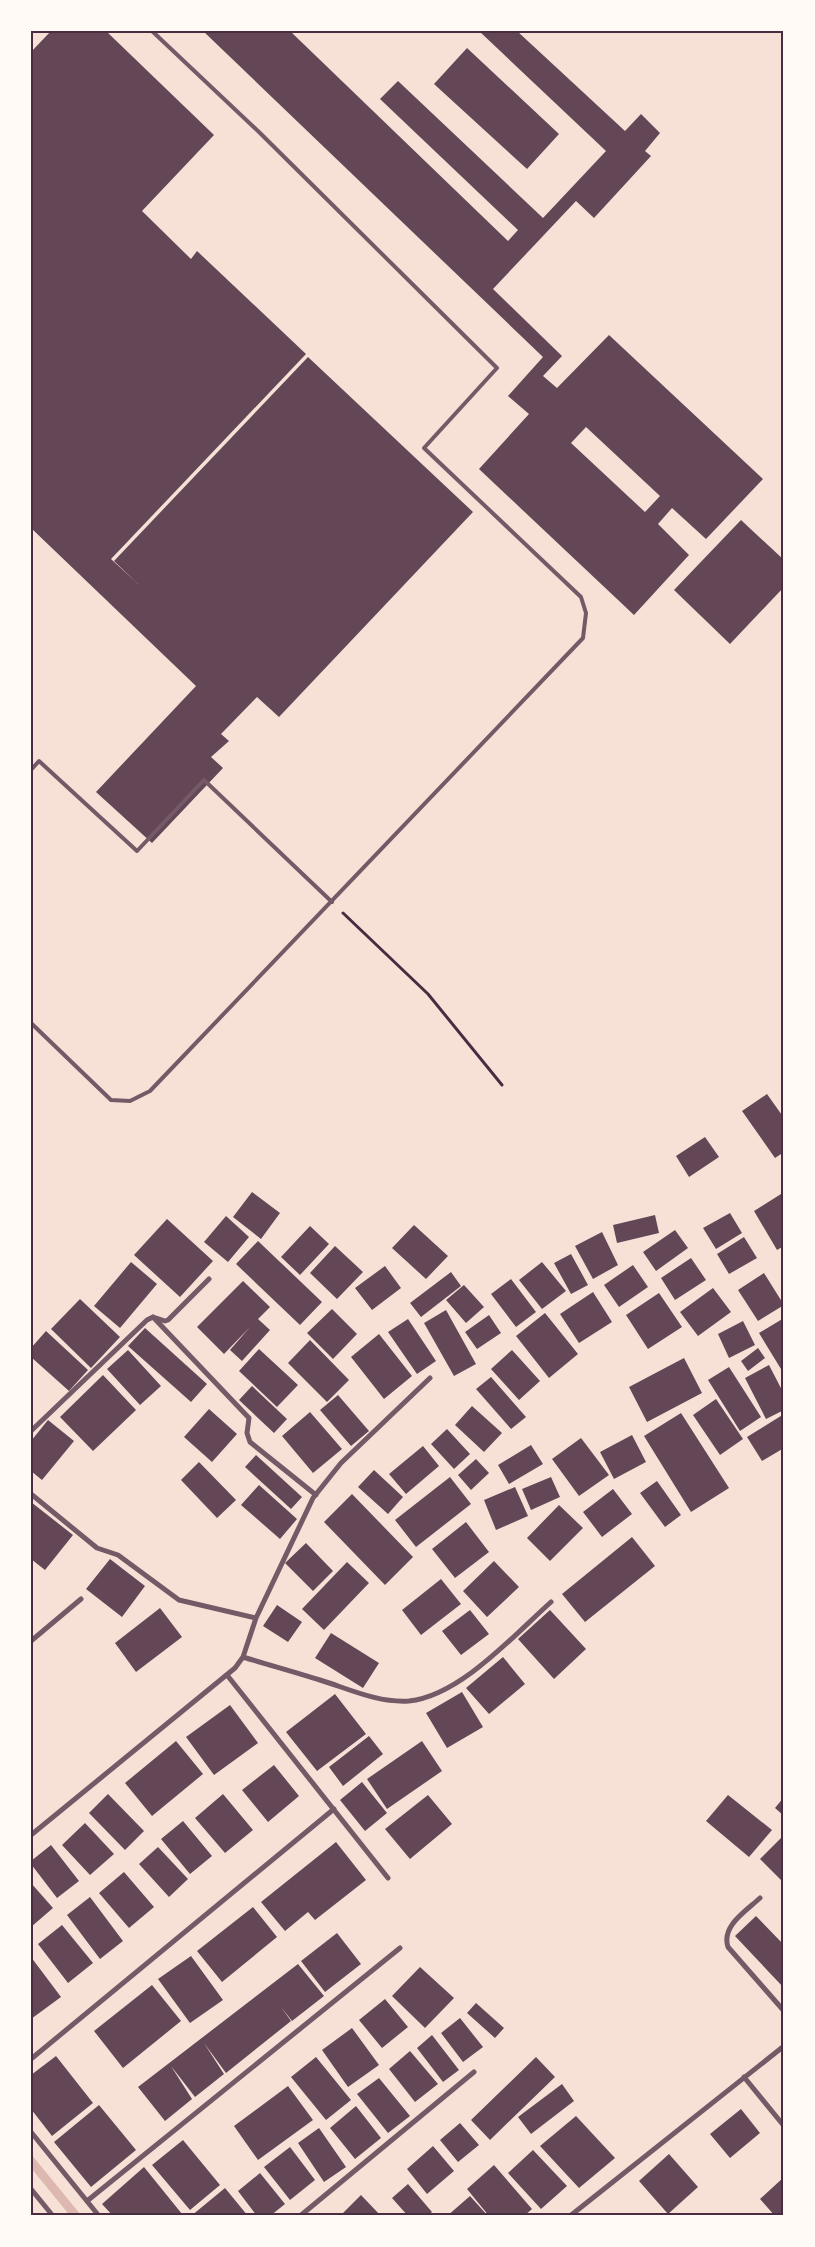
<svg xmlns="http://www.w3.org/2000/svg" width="815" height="2247" viewBox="0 0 815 2247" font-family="Manrope,sans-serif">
<rect width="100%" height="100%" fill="#f7e1d7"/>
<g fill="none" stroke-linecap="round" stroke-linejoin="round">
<path stroke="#dcb8b0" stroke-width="9" d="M31,2161L76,2216"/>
</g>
<path fill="#644757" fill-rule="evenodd" d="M51,31H106L214,135L142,211L191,259L197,251L306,354L111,559L138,584L114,561L308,357L473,512L279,717L257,697L221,734L229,741L211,757L223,768L152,843L96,792L196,686L31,528V52Z
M203,31H290L508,241L518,230L380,99L398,81L543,218L606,151L479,31H517L625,131L641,114L660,133L645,151L651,156L594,218L576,201L493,289L562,356L543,376L557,388L609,335L763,479L706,539L672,508L658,524L689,555L634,615L479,469L529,414L508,396L543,357ZM586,427L660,496L645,512L571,443Z
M467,48L559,134L527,169L434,84Z
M741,520L784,560V587L730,644L674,590Z
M767,1094L784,1118V1152L775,1158L742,1111Z
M705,1137L719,1157L689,1177L676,1156Z
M252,1192L280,1213L261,1239L233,1217Z
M781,1194L784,1198V1246L777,1250L754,1211Z
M730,1213L742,1233L716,1249L703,1228Z
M655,1215L659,1233L617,1243L613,1225Z
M226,1216L249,1237L228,1262L204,1242Z
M167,1219L213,1261L180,1297L134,1255Z
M414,1225L448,1256L426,1279L392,1248Z
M310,1226L329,1244L300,1275L281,1257Z
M675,1230L688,1248L656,1271L643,1252Z
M602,1232L618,1265L593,1279L575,1246Z
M744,1237L757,1258L729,1274L717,1254Z
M258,1241L322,1302L300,1325L236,1264Z
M335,1246L363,1272L337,1299L310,1273Z
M571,1254L588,1285L571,1294L554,1263Z
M691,1258L706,1280L675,1300L661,1278Z
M131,1262L157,1284L120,1328L94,1306Z
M542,1262L566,1291L542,1309L519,1280Z
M633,1265L648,1287L619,1307L604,1285Z
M385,1266L401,1288L372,1310L355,1288Z
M451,1272L461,1286L421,1317L410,1303Z
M764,1273L784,1305L758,1321L738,1290Z
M511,1279L536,1312L516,1327L491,1294Z
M243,1281L270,1307L258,1319L270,1330L242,1361L230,1350L250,1327L224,1354L197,1327Z
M464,1285L484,1307L466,1323L446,1300Z
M713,1288L731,1312L698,1336L680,1312Z
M593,1292L612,1322L579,1343L560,1314Z
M659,1293L682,1327L648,1349L626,1315Z
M80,1299L120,1337L91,1368L51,1329Z
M332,1309L357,1334L333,1359L307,1333Z
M446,1310L476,1364L454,1376L424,1323Z
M545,1313L578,1354L549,1378L516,1336Z
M489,1315L501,1333L477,1349L465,1332Z
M784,1318V1374L759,1333Z
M408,1319L436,1361L417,1374L388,1332Z
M743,1321L755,1345L729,1358L718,1334Z
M145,1328L207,1384L191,1402L128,1346Z
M46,1331L88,1370L69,1391L31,1357V1348Z
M379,1334L412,1376L384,1399L351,1357Z
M310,1340L349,1380L327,1402L288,1363Z
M758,1348L765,1358L748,1371L741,1361Z
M259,1349L298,1385L277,1407L239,1371Z
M128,1350L161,1386L140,1405L107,1369Z
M512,1350L540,1381L519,1400L491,1369Z
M684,1358L702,1393L647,1422L629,1387Z
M769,1365L784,1394V1410L766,1419L745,1378Z
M729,1367L761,1417L740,1431L708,1380Z
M103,1375L136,1410L93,1451L60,1417Z
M491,1377L526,1417L511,1429L476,1389Z
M252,1386L287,1419L274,1433L239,1400Z
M338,1395L369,1431L351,1446L320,1410Z
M716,1399L743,1439L720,1455L693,1415Z
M472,1406L502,1433L484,1452L455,1425Z
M209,1409L237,1434L212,1462L184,1437Z
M310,1412L342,1449L313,1473L282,1436Z
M681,1413L729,1488L691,1512L644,1436Z
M784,1414V1448L762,1461L747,1437Z
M48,1420L74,1441L42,1480L31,1471V1441Z
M447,1429L470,1454L454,1469L431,1444Z
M632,1435L646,1462L614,1479L600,1452Z
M581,1438L609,1475L579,1496L552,1459Z
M531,1445L543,1464L509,1484L498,1465Z
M423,1446L439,1466L406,1494L389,1474Z
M256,1455L302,1497L291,1509L245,1467Z
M476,1459L489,1473L471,1490L458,1475Z
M199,1462L236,1500L217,1518L181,1480Z
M374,1470L403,1497L388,1514L358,1487Z
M450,1477L471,1504L416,1547L395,1520Z
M551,1477L560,1497L531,1510L522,1489Z
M657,1481L681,1515L665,1527L640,1493Z
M259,1485L297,1519L280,1539L241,1505Z
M515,1487L528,1516L496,1530L484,1500Z
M613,1489L632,1514L602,1537L583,1512Z
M352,1494L413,1557L385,1585L324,1522Z
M31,1502L73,1535L45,1570L31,1559Z
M559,1505L583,1528L550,1561L527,1538Z
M466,1522L489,1552L455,1578L432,1549Z
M632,1537L655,1566L585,1622L562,1594Z
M306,1543L333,1571L313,1591L285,1563Z
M110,1559L145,1586L122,1617L86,1589Z
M494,1561L519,1587L487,1617L463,1591Z
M347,1562L369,1583L324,1630L302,1609Z
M441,1579L461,1604L421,1635L402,1610Z
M277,1605L302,1622L288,1642L263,1626Z
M160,1608L182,1637L136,1672L115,1643Z
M470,1610L489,1634L461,1655L442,1631Z
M550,1610L586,1649L554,1679L518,1639Z
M331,1633L379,1663L363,1688L315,1658Z
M503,1657L525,1684L489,1714L466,1688Z
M462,1692L483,1727L447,1748L426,1713Z
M335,1694L366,1734L317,1771L286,1732Z
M230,1705L258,1743L214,1775L186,1737Z
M369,1736L383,1754L343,1786L329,1767Z
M176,1741L203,1774L152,1816L125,1783Z
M422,1741L442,1771L387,1809L367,1779Z
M274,1765L299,1796L268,1822L242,1790Z
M362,1782L387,1813L365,1831L340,1800Z
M108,1794L144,1831L125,1850L89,1813Z
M223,1794L253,1830L225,1853L195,1818Z
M428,1795L452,1824L410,1859L385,1829Z
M728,1795L772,1830L749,1857L706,1821Z
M784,1797V1816L775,1808Z
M183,1821L212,1856L190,1874L161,1839Z
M85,1823L114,1854L90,1875L62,1845Z
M784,1835V1883L760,1859Z
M336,1842L366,1880L315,1920L308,1912L285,1931L261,1902Z
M51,1845L79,1881L57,1898L31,1864V1861Z
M158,1847L188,1879L169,1897L139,1864Z
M124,1872L154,1907L129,1928L99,1893Z
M31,1883L53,1908L31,1927Z
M90,1897L123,1941L100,1959L67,1915Z
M253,1907L277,1937L222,1982L197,1951Z
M756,1916L784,1945V1988L735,1936Z
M62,1925L93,1963L68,1983L38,1944Z
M337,1933L361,1964L325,1992L301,1961Z
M191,1956L223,2000L190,2023L158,1979Z
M31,1957L61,1997L31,2019Z
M298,1964L324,1996L292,2021L281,2007L291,2021L226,2073L204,2043L224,2074L195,2097L171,2066L192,2099L165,2121L138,2087Z
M420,1967L454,1998L425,2028L392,1996Z
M152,1985L181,2021L123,2068L94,2031Z
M385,1999L408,2027L382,2048L359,2020Z
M476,2003L504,2028L495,2038L467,2013Z
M460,2018L483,2047L463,2062L441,2033Z
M352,2028L379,2065L348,2087L322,2050Z
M432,2035L459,2070L443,2082L417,2048Z
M410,2051L438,2084L415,2102L389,2069Z
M56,2056L93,2103L52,2136L31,2109V2075Z
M316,2057L351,2100L326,2120L291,2077Z
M536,2057L555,2077L490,2140L471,2120Z
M379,2078L410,2116L388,2133L357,2094Z
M562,2084L574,2101L531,2134L518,2117Z
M288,2086L313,2120L258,2160L234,2126Z
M99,2105L136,2150L91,2187L54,2142Z
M356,2106L381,2138L355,2159L330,2128Z
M741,2109L760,2133L730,2158L710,2134Z
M576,2116L615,2158L579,2188L540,2146Z
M460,2123L479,2145L458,2162L440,2140Z
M319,2128L346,2167L324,2182L298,2143Z
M183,2140L220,2185L190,2210L152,2165Z
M433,2146L454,2171L427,2194L407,2169Z
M290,2147L315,2180L290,2200L264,2167Z
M533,2150L567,2186L541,2209L508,2173Z
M669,2154L698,2187L668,2214L639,2181Z
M494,2165L532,2209L524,2216H489L467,2189Z
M144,2167L182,2214L180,2216H113L102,2204Z
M260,2173L285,2204L270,2216H257L238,2191Z
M784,2177V2216H775L760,2199Z
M408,2184L432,2212L427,2216H408L392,2198Z
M225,2188L248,2216H191Z
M361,2195L381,2216H340Z
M470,2196L488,2216H447Z"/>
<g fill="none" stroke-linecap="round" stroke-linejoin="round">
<path stroke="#4a2c40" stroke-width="3" d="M343,913L428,994L502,1085"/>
<path stroke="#755966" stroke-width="4" d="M31,770L39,761L137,851L204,780L332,902
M31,1023L111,1100L130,1101L150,1091L583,638L586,613L581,597L424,448L497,368L260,133L152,31"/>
<path stroke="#755966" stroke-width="5" d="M153,1317L249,1418L247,1433L250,1442L316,1495
M31,1431L147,1320L153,1317L165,1321L168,1320L209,1279
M31,1494L97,1548L118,1555L179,1600L256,1618
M31,1641L81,1599
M243,1657C269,1665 295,1672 320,1680C349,1689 378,1703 409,1701C460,1696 514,1635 551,1602
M227,1675L388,1878
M31,1835L235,1668L243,1657L256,1618L313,1498L341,1463L430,1378
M760,1898C746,1911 721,1926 728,1947L784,2011
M31,2059L334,1809
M744,2077L784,2126
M31,2132L99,2216
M31,2189L53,2216
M87,2201L400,1948
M300,2216L474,2072
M570,2216L784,2046"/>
</g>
<rect width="815" height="2247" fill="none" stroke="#fffaf5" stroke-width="65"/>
<rect x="32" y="32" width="750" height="2182" fill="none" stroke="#4a2c40" stroke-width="2"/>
</svg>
